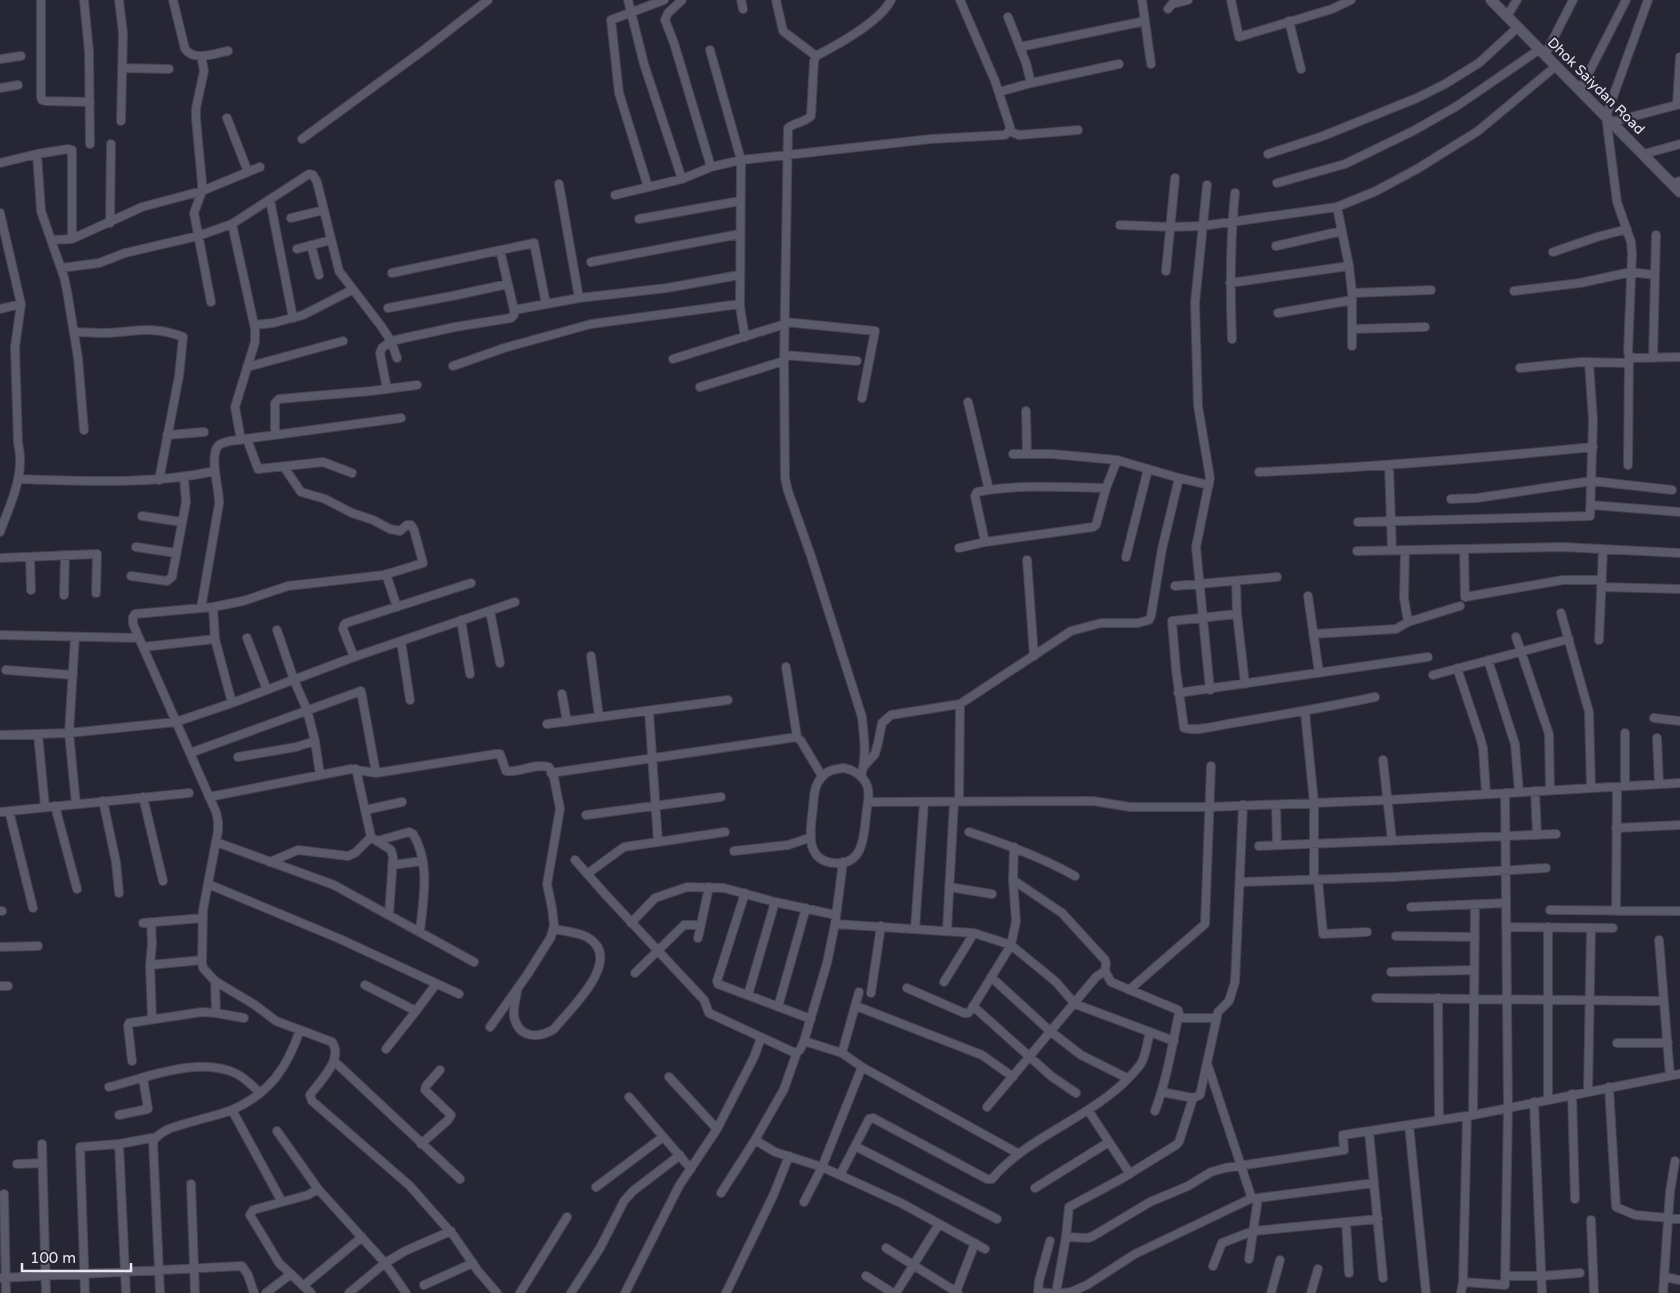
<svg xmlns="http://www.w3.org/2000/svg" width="1680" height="1293" viewBox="0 0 1680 1293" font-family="'Varela Round',sans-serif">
<rect width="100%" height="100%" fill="#272635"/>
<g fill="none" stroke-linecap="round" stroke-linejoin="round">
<defs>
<path id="street" d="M41,0V97L42,100L46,101L90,102
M84,0L89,52L90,144
M119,0L123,33L121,121
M173,0L185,49C194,62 216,53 228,51
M628,0L644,64L682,179
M682,0L668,13L665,20L674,43L711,167
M741,0L743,9
M776,0L783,31L816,56
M960,0L995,81L1010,127L1009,131
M1142,0L1151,64
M1231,0L1239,37L1332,9L1351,0
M1168,9L1172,4L1188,0
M1507,16L1517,0
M1008,17L1026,63L1031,83
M1289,21L1301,69
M1020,47L1145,21
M710,50L741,160L740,307L745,337
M1545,55L1573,0
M201,56L204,71L196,108V119L202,183V191L194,213L211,302
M0,59L21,56
M122,68L169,69
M0,88L18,85
M1580,90L1626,0
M999,92L1031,83L1119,64
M1677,104L1680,57
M227,118L248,172
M1612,122L1680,104
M1009,131L1019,135L1078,130
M302,139L425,49L488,0
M37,154L41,211L64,277L67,291L78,358L84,430
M1268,154L1323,136L1417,98L1445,84L1479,63L1518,27
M1644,154L1680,144
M0,163L37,154L68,149L72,150V239
M1277,183L1345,164L1413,131L1457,106L1540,49
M1673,183L1680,181
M559,184L579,298
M1207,185L1195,303L1198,406L1210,478L1196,547L1210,690
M648,187L619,93L611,20L664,0
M615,195L682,179L711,167L741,160L931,139L1005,135L1009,131
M270,200L293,318
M1337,207L1349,266L1352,293V346
M0,213L21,304L15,347L18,443C26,474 10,504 0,532
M291,218L324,210
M639,219L740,201
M110,223L111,144
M232,224L255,329V342L235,407L241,440
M1120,225L1171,227L1202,226L1337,207L1376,191L1417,169L1478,131L1556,66
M51,240L72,239L142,207L202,191L260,167
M311,245L319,275
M1276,246L1342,231
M297,249L331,240
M1553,252L1597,237L1627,229
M591,262L740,234
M61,268L99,263L125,253L198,236L232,224L309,174L313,175L317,182L339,271L381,326L391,341L397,358
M1166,271L1175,178
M392,273L534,243L546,304
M1230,283L1349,266
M1514,291L1580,283L1631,272L1655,275
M1352,293L1431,290
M388,308L452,296L508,284
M0,309L21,304
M514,310L579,298L667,288L739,275
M1278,313L1352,300
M785,322L875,331L862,398
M254,325L273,323L303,315L352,290
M1352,329L1425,327
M74,332C84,332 95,333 105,333C135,332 153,325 183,337L179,376L159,480
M1232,339C1230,290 1230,242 1235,193
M784,355L857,361
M1629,356L1634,358L1680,357
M1653,358L1656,235
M673,359L785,324
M453,366L504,348L591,324L740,304
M247,367L343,341
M1520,368L1581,362L1629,363
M700,387L784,361
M387,389L380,353L382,348L391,341L455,327L511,318L514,315V310L500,250
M968,402L989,490
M1026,411L1027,454
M167,435L204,432
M275,435V403L279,399L371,391L417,385
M247,439L258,469L323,462L352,473
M1013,454H1052L1117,460L1179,478L1209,485
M1628,465L1629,356L1628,352L1632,254L1631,242L1617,202L1606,116L1648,0
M1389,466L1392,550
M284,467L301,492L325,499L352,513L373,520L390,529L400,531L407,525H411L414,530L423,563L384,575L288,586L243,601L213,607L135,614L133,617V624L139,638L216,812L218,821V831L203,910L202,962L203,968L215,981L255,1005L276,1021L332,1042C344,1059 320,1081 310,1095L312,1101L410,1186L454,1236L478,1271L497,1293
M1259,472C1371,468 1481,458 1593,447
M19,479C85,481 151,485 215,471
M1106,488C1066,487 1016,484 977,492L975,496L985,542L1093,527L1096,525L1106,488L1117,460
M1451,499L1477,498L1592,481L1672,490
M1591,505L1680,512
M142,516L182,522
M1358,522L1590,516L1593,421L1589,362
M136,547L176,553
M959,548L985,542
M1464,549L1465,597L1563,580H1602
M1405,550L1404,598L1408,622
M1357,551L1563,547L1680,553
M30,557L31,590
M1126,557L1148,469
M0,558L97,554L96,593
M1027,560L1034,656
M386,574L397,607
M131,576L167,581L172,577L186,502L184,478
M1236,581L1237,614L1245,684
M1175,586L1277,577
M1601,587L1680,589
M64,595L65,555
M1308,596L1319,673
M213,607L215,639L232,703
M201,608L219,504C220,490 208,455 219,445C221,443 227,442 230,441L401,418
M490,611L500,663
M1561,613L1589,712L1591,788
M1237,614L1172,621L1176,670L1184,728C1196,732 1220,725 1233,723C1281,715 1328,707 1375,697
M461,620L470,674
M277,630L294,680L307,710L315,741L320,775
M1313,634L1396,629L1408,622L1460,606
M0,635L139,638
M75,637L69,733L76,804
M1516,637L1549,734L1550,790
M247,638L267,690
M1599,640L1603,549
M401,641L410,700
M143,647L215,639
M591,656L599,717
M354,657L343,629L344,625L346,623L471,583
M1488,660L1515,744L1519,792
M786,667L797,737
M1457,668L1480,737L1483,748L1486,794
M6,670L73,675
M1433,675L1569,639
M1178,693L1428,657
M562,694L567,722
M649,711L658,842
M1305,712L1314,803V880
M1654,718L1680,721
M547,724L728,700
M1625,733V786
M38,734L45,807
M0,735L69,733L176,722L232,703L354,657L515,602
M1657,738L1659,784
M190,753L361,691L376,773
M238,757L296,747L315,741
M1383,760L1392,841
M864,766L875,754L878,743L882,723L891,715L960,704L1071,631L1101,623H1138L1149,620L1151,616L1162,549L1179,478
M844,768C854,770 861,774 866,783C871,793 867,805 866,816C864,837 863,866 834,863C803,860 811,828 813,807C814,797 814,786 821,778C827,770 835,769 844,768Z
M356,769L371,837L391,850L393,857L389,915
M551,773L797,737L801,741L822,776
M861,776C867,757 864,737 862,717L811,556L788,491L785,478L784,361L788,128C795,122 804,123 811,116L814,61L816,56C837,45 880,22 891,0
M1535,791L1537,835
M143,797L163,881
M209,797L351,769L376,773L496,754H500L506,771C522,773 532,763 549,767L554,778L560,809L547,884L552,908L554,925L551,937L527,975L490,1027
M103,801L116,862L119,893
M868,802L1093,801L1130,807H1210L1388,800L1680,783
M959,802L960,704
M1276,805L1277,845
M55,806L77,889
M365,810L402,802
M9,811L33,908
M0,812L189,793
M586,815L721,797
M1616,828L1680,825
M969,832C1006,844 1041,857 1075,876
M377,841L409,832L413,834C431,863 423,900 420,932
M216,842L334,885L474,962
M1259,846L1556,834
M734,851L788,845L809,838
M575,860L605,894L704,1000L709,1013L793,1052H797
M270,862L298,850L348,856L355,853L371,837
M392,865L423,861
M587,874L624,847L725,832
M1013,880L1062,913L1105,960L1106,964L1105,971L1111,982L1178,1010L1179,1013C1172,1046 1167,1079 1155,1111
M1318,880L1323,934L1367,932
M1241,882L1393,877L1546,868
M208,884L340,939L459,994
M949,887L992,894
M745,893L717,981L718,984L811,1019
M1411,907L1506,903
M1550,910L1680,911
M0,911H2
M1616,911L1617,787
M151,922L152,944L150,965L152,1019
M143,923L203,918
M631,923L655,898L687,887L724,888L775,902L836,915
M835,924L974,933L1011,945L1056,982L1075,1004L1174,1041
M1506,927L1613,928
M915,928L924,802
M947,930L954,802
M1396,936L1475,937
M698,938L709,887
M1659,940L1670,1076
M0,947L38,946
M150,965L202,960
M1391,972L1474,970
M635,973L684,925H701
M991,977L1050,1031L1081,1055L1127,1078
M215,981L216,1013
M944,982L974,933
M365,985L416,1011
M0,986H8
M907,988L964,1013H968L971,1010L1011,945L1016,921L1013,880L1014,847
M1129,990L1205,924L1211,766
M517,991C516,999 513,1008 514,1016C518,1038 538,1039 554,1029C571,1008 625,959 587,937C577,932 564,931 553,929
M871,993L881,926
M748,995L775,902
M1376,998L1664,1001
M1438,998L1439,1120
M856,1006L982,1055L1013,1077
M973,1006L1051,1076L1076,1093
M778,1007L806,908
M1178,1018H1217
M804,1041L842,1053L862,1067L1019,1154
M1617,1043H1668
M386,1049L416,1011L436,984
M842,1053L859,992
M132,1061L128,1026L129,1023L202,1012L216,1013L244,1018
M334,1061L460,1179
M1208,1066L1252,1199
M669,1077L717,1129
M109,1087C146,1078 200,1055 237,1074C246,1079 253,1086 260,1093
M1609,1087L1616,1207L1635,1215L1680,1219
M1588,1091L1591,928
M1162,1092L1193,1098L1200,1095L1218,1012L1229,1001L1235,982L1243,805
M1572,1094L1575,1199
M629,1097L691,1169
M1548,1099V927
M1534,1102L1542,1293
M987,1107L1096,977L1105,971
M232,1110L282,1202
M1088,1110L1130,1174
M119,1115L148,1109L143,1078
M1473,1115L1475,904
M1467,1116L1463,1282L1505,1285L1508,1107L1505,793
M1409,1125L1426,1293
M277,1131L318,1189L385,1263L349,1293
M1369,1131L1383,1278
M755,1140L775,1152L822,1167L901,1203L985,1249
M42,1144L46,1293
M119,1144L126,1293
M421,1144L448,1120L451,1115L425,1090L426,1086L440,1070
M855,1146L997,1219
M17,1164L42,1163
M840,1175L869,1119L873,1118L987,1179H992C1031,1132 1101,1116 1140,1065C1146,1057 1147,1042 1150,1032
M191,1184L195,1293
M596,1187L663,1137
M1035,1188L1109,1142
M721,1193L755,1140L784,1089L797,1052L800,1050L804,1041L827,963L835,924L843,862
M4,1194L6,1293
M804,1202L822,1167L862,1067
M1591,1220L1594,1293
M1346,1222L1349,1273
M1066,1237L1088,1238L1093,1236L1150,1202L1188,1186L1211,1172L1225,1168L1344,1150L1343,1135L1473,1115L1680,1074
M886,1248L958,1293
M1249,1259L1258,1198
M1213,1266L1222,1243L1253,1231L1378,1219
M866,1276L893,1293
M1505,1276H1541L1580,1273
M1665,1277L1680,1280
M0,1278L242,1266L248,1275L254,1293
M424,1285L473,1263
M303,1286L362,1237
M956,1292L975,1243
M1038,1292L1049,1293
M85,1293L80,1147L119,1144L157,1137
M160,1293L153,1141C162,1129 177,1126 191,1122C204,1118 219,1115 232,1110C270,1093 287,1068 300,1030
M266,1293L291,1274
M311,1293L279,1263L250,1215L253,1210L308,1195L318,1189
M406,1293L385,1263L405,1251L451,1231
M520,1293L567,1217
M571,1293L600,1248L624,1201L633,1191L680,1155
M625,1293L679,1186L717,1129L754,1057L761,1038
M726,1293L773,1196L789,1156
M896,1293L939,1224
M1038,1293L1039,1281L1050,1241
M1056,1293L1066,1237L1069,1207L1121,1179L1176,1145L1179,1142L1193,1098
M1063,1293L1071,1292L1087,1285L1135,1254L1250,1199L1374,1183
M1271,1293L1280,1260
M1311,1293L1318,1269
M1461,1293L1463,1282
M1663,1293L1670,1192L1675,1161"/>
<path id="secondary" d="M1491,0L1680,192"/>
</defs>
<use href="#street" stroke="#444350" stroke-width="10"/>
<use href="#secondary" stroke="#444350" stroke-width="12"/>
<use href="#street" stroke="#5b5a6b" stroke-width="8"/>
<use href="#secondary" stroke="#5b5a6b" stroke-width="10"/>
</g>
<g text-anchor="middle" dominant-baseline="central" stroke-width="4.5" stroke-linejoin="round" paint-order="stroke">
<g font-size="14" fill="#e9e8f3" stroke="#272635">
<text transform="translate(1596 86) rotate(45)">Dhok Saiydan Road</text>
</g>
</g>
<path d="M22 1263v8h109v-8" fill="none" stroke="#e9e8f3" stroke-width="2.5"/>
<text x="30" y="1263" font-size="15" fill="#e9e8f3" stroke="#272635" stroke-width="4" paint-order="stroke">100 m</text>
</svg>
